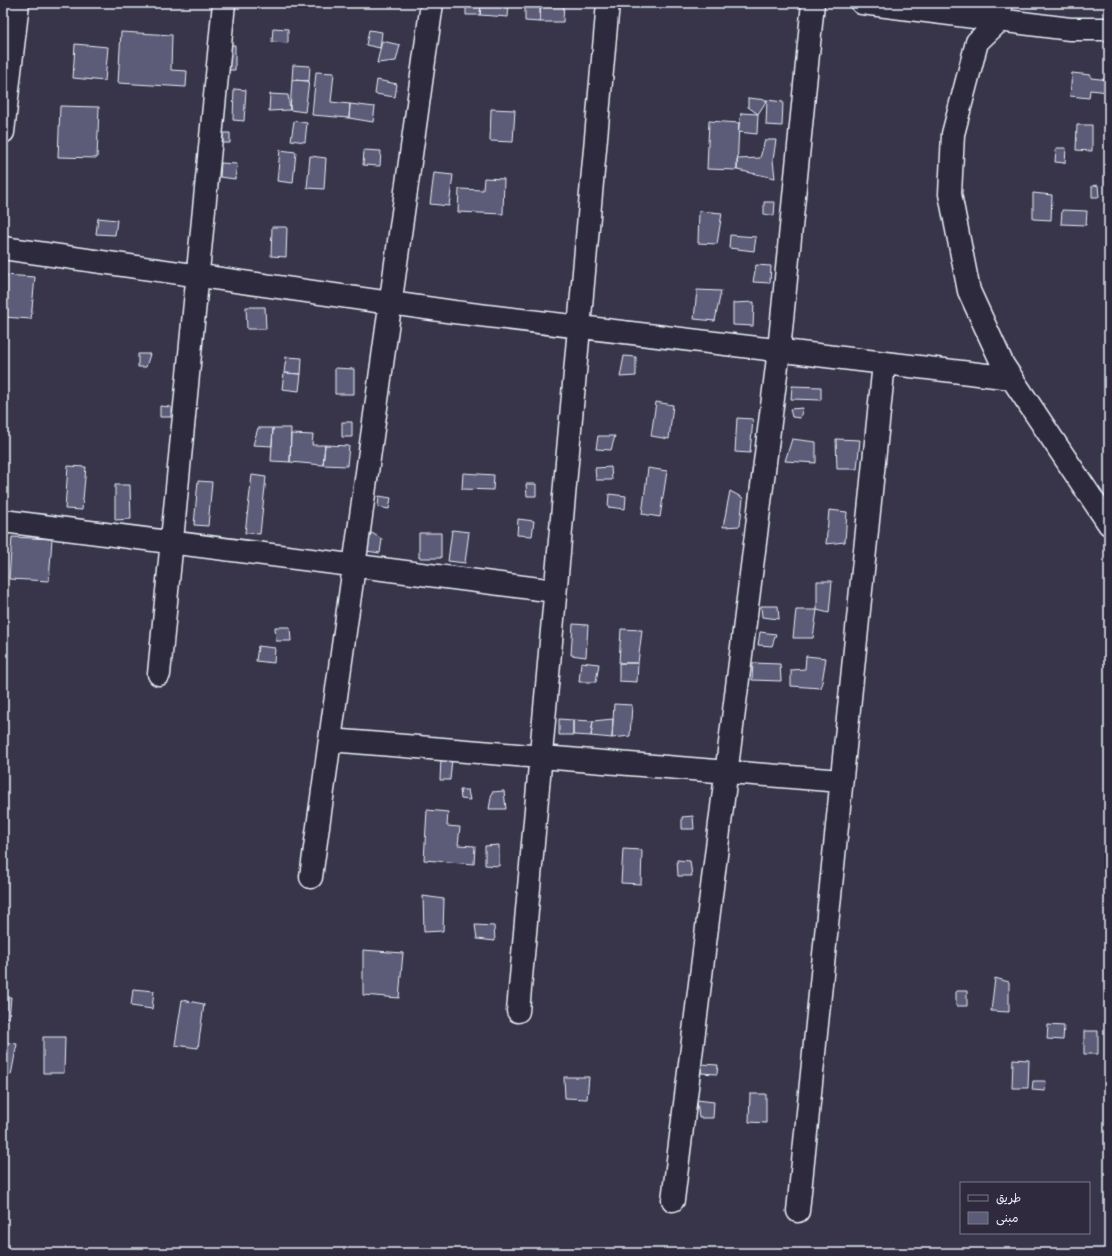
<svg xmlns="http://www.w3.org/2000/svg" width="1112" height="1256" viewBox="0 0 1112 1256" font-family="'Gochi Hand','Playpen Sans Arabic',sans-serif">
<rect width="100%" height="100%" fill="#383449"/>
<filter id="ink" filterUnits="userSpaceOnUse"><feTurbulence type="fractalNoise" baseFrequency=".025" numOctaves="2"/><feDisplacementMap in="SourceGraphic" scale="8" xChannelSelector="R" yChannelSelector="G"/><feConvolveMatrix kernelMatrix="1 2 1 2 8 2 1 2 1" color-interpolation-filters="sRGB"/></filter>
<g filter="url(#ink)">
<path fill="#5c5b78" stroke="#e8f1f8" d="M466,3H481L480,15H466Z
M481,3H509L508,17L480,15Z
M541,3H564L563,22H540Z
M525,5L540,6V22L525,21Z
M273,28L288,29V43L272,42Z
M369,30L382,32L380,48L366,45Z
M121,32L172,35L171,70L187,71L186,87L118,83Z
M382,41L400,45L396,61L377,63Z
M75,44L108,47L105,81L73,78Z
M228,45H235V70H228Z
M293,65L310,66L309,81L292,80Z
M316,72L334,73L331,102L350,104L349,118L312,115Z
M1072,73L1091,75V78L1109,80V92L1090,90L1089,98L1070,96Z
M292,80L309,81L305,112L290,110Z
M377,80L397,84L395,97L375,94Z
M234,89L246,90L244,121L233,120Z
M270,94L288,95L290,110L269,111Z
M748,98L767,100L758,114L748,107Z
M767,100L783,102L782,126L766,125Z
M350,104L375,107L373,122L349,118Z
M60,106L99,107L97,158L58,157Z
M491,109L515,110L513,142L490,141Z
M741,113L758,114L757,134L738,132Z
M294,121L307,123L305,142L291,140Z
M709,121L739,123L737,170L707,169Z
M1077,125H1092V151L1076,150Z
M223,133H230V143H223Z
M765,140H776L773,160L775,178L737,170V159L760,158Z
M1056,148H1066L1065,163L1055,162Z
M280,150L296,152L293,183L277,181Z
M364,150L381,151L380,166L363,165Z
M310,156L326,158L324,189L307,188Z
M221,163L237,164L235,179L220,177Z
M434,173L453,175L449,206L430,204Z
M484,178L504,179L503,214L458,212L459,189L483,190Z
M1098,185L1099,197H1092V186Z
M1033,193L1052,195L1051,220L1033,219Z
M764,202H775L774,216L764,214Z
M1108,202H1109V229H1106Z
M1062,210L1087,211L1086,225L1061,224Z
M699,211L722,213L717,244L698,243Z
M98,218L117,220L115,235L96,234Z
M272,227H287L286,257L271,256Z
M730,235L756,237L754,251L729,248Z
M756,265L771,266L770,283L753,282Z
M3,275L35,277L31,319L3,317Z
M697,290L721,291L715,321L694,319Z
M754,302L753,326L733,325V303Z
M246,307H265L266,329H247Z
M138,354H150L146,367H138Z
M624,356L636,357V376L620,377Z
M286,357L302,358L301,374L284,373Z
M335,368L354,369V394H335Z
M284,373L301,374L299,391L282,389Z
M792,386L821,387V400L791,399Z
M656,402L673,405L669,439L651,436Z
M160,406L171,407V417H160Z
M803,408L800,418L792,417L790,409Z
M737,418L753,419L750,453L735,452Z
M342,422H352V437H342Z
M258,428H273L272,446L253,445Z
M273,428H291L290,462L271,461Z
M291,434L313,435L312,445H325L323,465L290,462Z
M598,436H615L611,450L596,449Z
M792,439L816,442V463L785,461Z
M836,439L860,440L857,469H837Z
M325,445L349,446L347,466L323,465Z
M68,466L86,467L82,510L65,509Z
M611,467L612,480H596L595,468Z
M648,468L667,471L660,517L642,514Z
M463,473L494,475L493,490L462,489Z
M252,475L266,477L260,534L245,533Z
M198,481L212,482L208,526L194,525Z
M526,484H536V496H527Z
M115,485H130L131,519L115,520Z
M730,491L743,498L740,526L723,527Z
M609,494L626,496L625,509L608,507Z
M379,496L391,498L389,509L378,507Z
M829,510L847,512L845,542L826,544Z
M518,519L534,521L532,536L517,535Z
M452,530L469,532L465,563L448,561Z
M370,532L382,539L380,553L366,551Z
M419,533H441V558H419Z
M12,537L52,539L49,581L9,579Z
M817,581H832L829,613L817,610Z
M761,606H778L779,619L762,617Z
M796,610H817L813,638H793Z
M573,624L588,625L586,657L571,655Z
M275,627H290L291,641H276Z
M621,629L642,630L638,663H619Z
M760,632L776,634L772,646L758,645Z
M258,646L275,648L274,663L256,661Z
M806,656L826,658L821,688L791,686V670L805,669Z
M581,662L599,664L596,682H579Z
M619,663H638L637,682L619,681Z
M753,663L780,664L781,681L752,680Z
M614,704L632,705L630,736L612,738Z
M559,719L573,720V735H559Z
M613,719L612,738L591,736L593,721Z
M573,720L593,721L591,736L573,735Z
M441,758L452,759L450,780H440Z
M460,790H468L470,800L461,799Z
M504,791L506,809H489L492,792Z
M427,810L448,812L447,826L460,827L458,845L475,846L474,864L424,860Z
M693,816L694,829H682V817Z
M499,845V866L485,865V846Z
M623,849L642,850L641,884L621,883Z
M677,860L690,861L692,876H678Z
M423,896L444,899L443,931L424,932Z
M475,925L494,926L495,941L477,939Z
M363,950L403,953L399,998L363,995Z
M995,978L1009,982V1012L991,1011Z
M133,989L154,991L152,1009L131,1006Z
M956,991H967V1006H956Z
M3,997H11L9,1019L3,1015Z
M182,1000L204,1004L198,1048L175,1045Z
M1048,1025L1064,1026L1063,1040L1047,1039Z
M1084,1031H1098V1054H1084Z
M43,1037H65L64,1073H43Z
M3,1042L17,1044L11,1075L3,1073Z
M1013,1059L1029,1060L1028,1088H1012Z
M702,1064L718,1065L717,1074L701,1073Z
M564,1077H589L587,1099L565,1098Z
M1033,1081H1046L1045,1091L1032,1090Z
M750,1094H766V1123L749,1122Z
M697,1100L714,1102L713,1118H699Z"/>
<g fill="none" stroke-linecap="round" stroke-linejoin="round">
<defs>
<path id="minor" d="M862,3L1070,29H1109
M1000,3V20L977,42L953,134L950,194L969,291L1003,365L1109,524
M3,132L18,3
M3,248L454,312L1012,378
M3,521L555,591
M159,674L224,3
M330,740L841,781
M311,877L432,3
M518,1011L608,3
M673,1200L779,350L813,3
M798,1211L884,363"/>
</defs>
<use href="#minor" stroke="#e8f1f8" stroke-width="25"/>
<use href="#minor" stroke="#2f2a3d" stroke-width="22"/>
</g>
</g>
<rect width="1112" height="1256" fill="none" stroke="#2f2a3d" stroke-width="16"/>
<rect x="8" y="8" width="1096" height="1240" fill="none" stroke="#e8f1f8" stroke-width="1.5" filter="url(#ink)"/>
<rect x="960" y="1182" width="130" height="52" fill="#2f2a3d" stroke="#797a88"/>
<rect x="968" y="1195" width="20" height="6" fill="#2f2a3d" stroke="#797a88"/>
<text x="996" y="1202" font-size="12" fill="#e8f1f8">طريق</text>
<rect x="968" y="1212" width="20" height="12" fill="#5c5b78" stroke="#797a88"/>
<text x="996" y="1222" font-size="12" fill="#e8f1f8">مبنى</text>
</svg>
